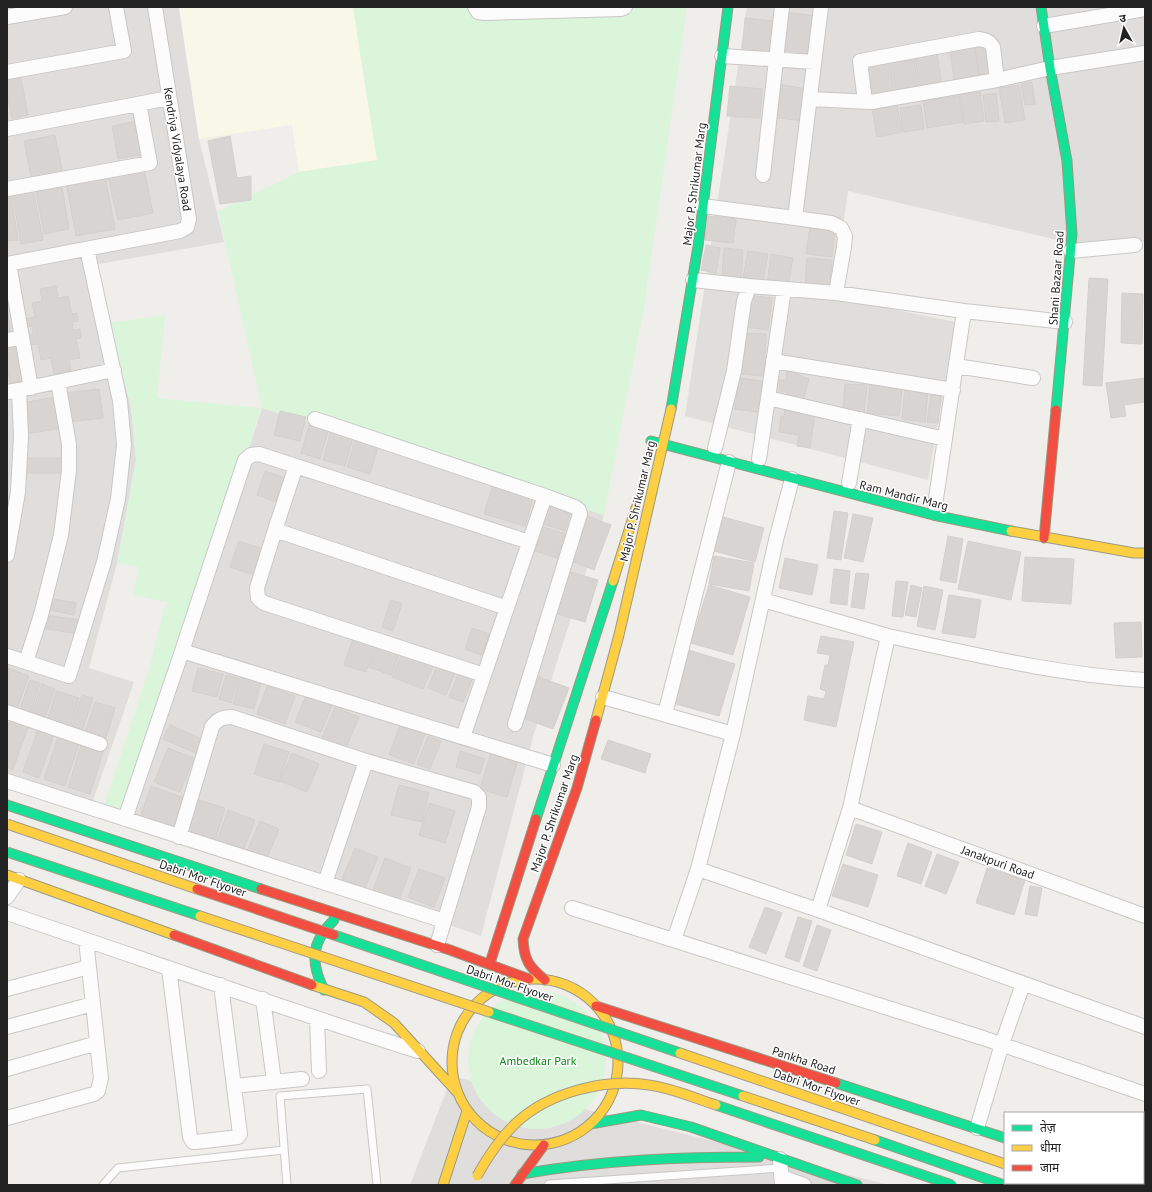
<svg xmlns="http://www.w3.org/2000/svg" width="1152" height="1192" viewBox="0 0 1152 1192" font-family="'PT Sans','Noto Sans Devanagari',sans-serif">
<rect width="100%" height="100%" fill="#f0eeeb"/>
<path fill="#dfdedc" d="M7,7H179L199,139L224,242L93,265L131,407L136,460L117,563L89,668L134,682L93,801L7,775Z
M747,7H1145V242L1101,250L848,191L833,297L956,322L928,480L685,416Z
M262,408L604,515L533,737L481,936L124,812L191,629Z
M452,1076L889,1185H410Z"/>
<path fill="#f8f7e8" d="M179,7H353L377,160L299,172L292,125L199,139Z"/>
<path fill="#daf5da" d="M353,7H687L644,307L604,515L262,408L218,211L299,172L377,160Z
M165,315L157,398L261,408L238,482L124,812L104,805L149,669L166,602L133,595L139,567L117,563L136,460L131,407L109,323Z
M468 1060a69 69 0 1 1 138 0a69 69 0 1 1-138 0Z"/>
<path fill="#d7d4d2" stroke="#d3d0cc" d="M785,12L816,16L810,58L779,54Z
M745,18L774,21L771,57L742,54Z
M989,46L994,77L980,79L975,48Z
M975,48L979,79L955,83L950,52Z
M937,54L942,87L921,91L915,57Z
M914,60L919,92L896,95L892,63Z
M890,63L894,93L870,96L866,65Z
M20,73L28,115L12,119L7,92V76Z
M1032,82L1035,104L1025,105L1021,84Z
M775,84L808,89L804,121L771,117Z
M1019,85L1025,120L1005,123L999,88Z
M730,86L762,89L760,118L727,116Z
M980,92L984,121L964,124L960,95Z
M996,93L999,121L986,122L983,95Z
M959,96L963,122L927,128L923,101Z
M897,104L902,132L877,137L872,109Z
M921,105L924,129L903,132L900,108Z
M138,121L144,154L118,159L112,126Z
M55,135L63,175L32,181L24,141Z
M230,136L237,178L251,176V200L220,204L208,141Z
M144,169L153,213L118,220L108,176Z
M105,175L115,229L76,236L66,182Z
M62,187L69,229L44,234L36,192Z
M33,188L43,240L21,244L12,191Z
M11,196L18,240L7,241V197Z
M708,216L736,219L733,243L705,240Z
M810,227L835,230L832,257L806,254Z
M706,245L720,248L716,273L701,270Z
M724,248L743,250L741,278L722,277Z
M748,251L768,254L763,281L743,277Z
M771,254L793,258L788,287L767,283Z
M807,258L832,260L830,290L805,289Z
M1089,278L1108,279L1102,386L1083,385Z
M56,286L58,298L68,296L72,314L77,313L78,321L72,322L73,330L80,329L81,338L76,339L80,358L69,360L71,371L54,374L51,358L41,360L38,344L30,345L28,335L33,334L32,326L27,327L25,319L35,317L32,303L42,301L40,289Z
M1122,293L1143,294L1142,344L1121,343Z
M749,295L772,298L768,330L745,327Z
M7,307L11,336L7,337Z
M743,333L766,334L764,376L740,374Z
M16,343L23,381L10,383L7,367V344Z
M787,370L809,379L803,401L787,398V391H780L779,380H786Z
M739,378L762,381L757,412L735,409Z
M1145,378V402L1124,405L1126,416L1111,418L1106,383Z
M845,384L867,385L864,413L843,411Z
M870,385L902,389L899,416L867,413Z
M905,388L928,391L925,422L902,419Z
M99,389L103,418L68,422L65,393Z
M931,395L941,396L938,423L927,422Z
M56,397L61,428L27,434L21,403Z
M785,408L815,412L810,448L797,446L799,435L779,432L781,416L784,417Z
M280,411L306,417L300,441L274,435Z
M310,423L329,428L320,459L301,453Z
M331,431L353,438L345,466L323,460Z
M355,440L378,446L370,474L347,467Z
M24,458H64V473H24Z
M265,471L291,480L282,504L257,495Z
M493,484L534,496L525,526L484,514Z
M549,505L571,511L565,531L543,524Z
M834,511L848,513L841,560L827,558Z
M853,514L873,518L863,562L844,558Z
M587,516L611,525L594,570L569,560Z
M723,517L764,528L755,562L714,551Z
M544,527L565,534L557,558L535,551Z
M948,536L963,539L956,583L940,580Z
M239,541L266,550L257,576L230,567Z
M968,541L1021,552L1011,600L958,589Z
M714,556L754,563L749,591L709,584Z
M1025,557L1074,559L1071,604L1022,601Z
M785,558L818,565L812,595L779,588Z
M834,569L850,571L847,605L830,603Z
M564,570L598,580L585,622L551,612Z
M856,573L869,574L864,609L851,607Z
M896,581L908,582L903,617L892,616Z
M709,585L750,597L733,655L691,643Z
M911,585L922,588L916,617L905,615Z
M924,586L943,590L935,630L917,626Z
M949,595L981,600L975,638L942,633Z
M48,598L76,603L74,615L45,609Z
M391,600L402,604L393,631L382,627Z
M45,615L81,620L78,634L42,628Z
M1141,622L1142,657L1116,658L1114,623Z
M472,628L489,634L482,655L465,649Z
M821,636L854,642L836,727L804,720L808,696L824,699L826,691L820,689L825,665H828L830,655L817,653Z
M353,639L375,646L366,672L344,665Z
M378,644L400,652L391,675L369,667Z
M688,650L735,664L719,716L672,703Z
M402,653L433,666L423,689L392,677Z
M438,663L456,670L446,695L428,688Z
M8,668L29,676L17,709L7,705Z
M198,668L223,674L217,697L192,691Z
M459,672L473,677L463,702L449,697Z
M226,675L238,678L231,703L219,699Z
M240,677L261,683L254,709L233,704Z
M539,677L569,688L553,729L523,718Z
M30,680L40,683L30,714L19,711Z
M42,684L55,689L45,718L32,713Z
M267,686L295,696L285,724L257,714Z
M57,691L79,698L70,727L47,720Z
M82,695L93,698L82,732L71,729Z
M306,696L332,706L321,732L295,722Z
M95,702L115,708L105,741L84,735Z
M335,707L359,717L345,750L321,740Z
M11,717L29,724L13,770L7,767V729Z
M170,725L202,739L196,753L163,739Z
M400,725L425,734L414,764L389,755Z
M38,729L54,735L39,778L23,772Z
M428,736L441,741L430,769L417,764Z
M58,737L79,744L65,786L44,779Z
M608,740L651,754L645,773L601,759Z
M82,742L104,749L90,794L68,787Z
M264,744L289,752L279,782L254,774Z
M168,748L194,758L180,792L154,782Z
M460,751L485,759L480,774L456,767Z
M491,752L518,760L507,797L480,789Z
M292,753L319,764L307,792L280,781Z
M399,785L429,793L422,822L391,815Z
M151,786L184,798L172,831L139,820Z
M195,799L225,808L215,841L185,833Z
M429,803L455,811L445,843L419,835Z
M228,810L255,820L242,854L216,844Z
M260,821L279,829L266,861L246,853Z
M856,824L882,832L872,864L846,855Z
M908,843L932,852L921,884L897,876Z
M355,848L378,857L365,888L342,879Z
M937,854L959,862L946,894L925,886Z
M385,858L411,868L399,900L373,890Z
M843,864L878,875L868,907L832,896Z
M987,868L1025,880L1014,915L976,903Z
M419,869L445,878L434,907L408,897Z
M1030,886L1042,888L1037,916L1025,914Z
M765,907L782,913L766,954L749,947Z
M798,917L812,921L799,962L785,957Z
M817,925L831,930L817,971L803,966Z"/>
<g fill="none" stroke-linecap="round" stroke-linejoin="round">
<defs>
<path id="lane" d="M103,1185L118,1168L284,1150
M287,1185L280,1096L367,1089L377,1185
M548,1185L549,1184L781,1168"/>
<path id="street" d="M475,7L478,12L485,13L621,9L625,7
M7,17L65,7
M1044,26L1145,9
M722,56L814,62
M7,72L124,51L116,7
M810,99L871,102L997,80L1050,68L1145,53
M865,102L860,61L979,39C986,40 989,41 993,47L997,80
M7,129L169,98
M763,175L782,7
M7,189L150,163L139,104
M703,206L795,218L821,7
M795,218L831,223L841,228L845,236L844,247L836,293
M1071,251L1135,245
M7,264L180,231L187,227L189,219L155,7
M9,264L31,388
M693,280L749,286L836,293L964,311
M7,340L22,338
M773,361L953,390
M956,366L1033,378
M23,389L114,370
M7,392L19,390L21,436L18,492L7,555
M768,398L945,439
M315,419L545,496L575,507L579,510L580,514L515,724
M715,448L734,371L744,301L749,286
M759,459L784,289
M296,466L275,530L257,588L258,598L264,603L484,675
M849,483L860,419
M935,505L964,311L1065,322
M275,530L507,608
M529,542L259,454L251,455L245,460L182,651L553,765
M763,600L888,636
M7,656L69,676L104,562L118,499L124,445L120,401L87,249
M26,662L41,615L61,535L69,470V444L58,382
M1145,680C1058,675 973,654 888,636L850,808L818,910L1145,1027
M603,697L733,734L698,869L818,910
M7,712L100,744
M665,714L729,462
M733,734L776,540L792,479
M463,737L545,496
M7,781L444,921
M850,808L1145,916
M125,819L182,651
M179,837L212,727C217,719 223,717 232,717L366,761L474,792L479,797V807L437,945
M325,883L366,761
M7,897L19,880
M572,908L983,1038L1145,1094
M7,913C144,959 280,1008 418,1051
M674,940L698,869
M169,968L190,1137L193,1142H196L238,1137L240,1134L221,985
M7,989L89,967
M263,999L274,1081
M317,1019L319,1071
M7,1027L93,1004
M7,1069L97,1043
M234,1086L302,1079
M7,1118L94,1094L98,1091L101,1078L86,940
M977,1128L1002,1044L1023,984
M780,1159L782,1185
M782,1177L804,1185"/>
<path id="fast" d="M1041,7L1050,68L1067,161L1072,234L1056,410
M671,409L698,246L728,7
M651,441L933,515L1011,531
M7,805L261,889
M536,819L613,581
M324,990C310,962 311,942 334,920
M836,1083L1005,1138
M590,1124L641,1115L691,1127L857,1185
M875,1140L1004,1185
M522,1174C601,1160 679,1157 759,1157"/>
<path id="slow" d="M1011,531L1134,553H1145
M613,581L636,508
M596,720L619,635L671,409
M7,875L174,935
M452 1062a83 83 0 1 1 166 0a83 83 0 1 1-166 0Z
M312,985L364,1002L394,1023L456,1091
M1061,1183L1067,1185
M443,1185L467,1111"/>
<path id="jam" d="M1044,538L1056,410
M261,889L450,950L529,979
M174,935L312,985
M490,963L536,819
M545,980C529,967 524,960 523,939L577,788L596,720
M596,1006L836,1083
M1130,1183L1136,1185
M515,1185L544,1145"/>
</defs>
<use href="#lane" stroke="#c9c8c7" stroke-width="9"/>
<use href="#street" stroke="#c9c8c7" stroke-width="16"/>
<use href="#fast" stroke="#999a82" stroke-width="11"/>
<use href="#slow" stroke="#999a82" stroke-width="11"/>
<use href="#jam" stroke="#999a82" stroke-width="11"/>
<use href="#lane" stroke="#fdfcfc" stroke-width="7"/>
<use href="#street" stroke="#fdfcfc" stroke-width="14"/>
<use href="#fast" stroke="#16e098" stroke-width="9"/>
<use href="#slow" stroke="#ffcf43" stroke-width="9"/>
<use href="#jam" stroke="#f24e42" stroke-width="9"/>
<defs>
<path id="fast-bridge" d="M7,852L200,916
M334,935L680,1053
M489,1012L743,1096
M716,1105L952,1185"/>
<path id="slow-bridge" d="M7,824L197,889
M200,916L489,1012
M680,1053L1005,1164
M743,1096L875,1140
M477,1176C488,1156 500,1138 516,1123C549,1092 606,1078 649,1085C672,1088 694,1098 716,1105"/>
<path id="jam-bridge" d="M197,889L334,935"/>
</defs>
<use href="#fast-bridge" stroke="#a79c86" stroke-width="11" stroke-linecap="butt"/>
<use href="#slow-bridge" stroke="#a79c86" stroke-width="11" stroke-linecap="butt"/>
<use href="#jam-bridge" stroke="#a79c86" stroke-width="11" stroke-linecap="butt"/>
<use href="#fast-bridge" stroke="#16e098" stroke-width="9"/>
<use href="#slow-bridge" stroke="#ffcf43" stroke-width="9"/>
<use href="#jam-bridge" stroke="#f24e42" stroke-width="9"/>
</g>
<g text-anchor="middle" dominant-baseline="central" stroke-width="3" stroke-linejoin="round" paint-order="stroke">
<g font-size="12" fill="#222" stroke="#fff">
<text transform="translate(178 149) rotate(81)">Kendriya Vidyalaya Road</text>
<text transform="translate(694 184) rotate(-83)">Major P. Shrikumar Marg</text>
<text transform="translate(1056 278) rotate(-86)">Shani Bazaar Road</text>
<text transform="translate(904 495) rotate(14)">Ram Mandir Marg</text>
<text transform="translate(637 501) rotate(-77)">Major P. Shrikumar Marg</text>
<text transform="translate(554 813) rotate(-71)">Major P. Shrikumar Marg</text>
<text transform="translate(998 862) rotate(20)">Janakpuri Road</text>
<text transform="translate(203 878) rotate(19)">Dabri Mor Flyover</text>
<text transform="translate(510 983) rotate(19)">Dabri Mor Flyover</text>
<text transform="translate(804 1060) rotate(18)">Pankha Road</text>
<text transform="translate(817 1087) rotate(19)">Dabri Mor Flyover</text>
</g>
<g font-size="12" fill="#0c8416" stroke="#fff">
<text x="538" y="1060">Ambedkar Park</text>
</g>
</g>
<rect width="1152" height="1192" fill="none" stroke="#222222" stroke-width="16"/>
<rect x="1004" y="1112" width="140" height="72" fill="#ffffff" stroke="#a7a7a7"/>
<rect x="1012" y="1125" width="20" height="6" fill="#16e098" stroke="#a7a7a7"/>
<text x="1040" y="1132" font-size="12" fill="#222222">तेज़</text>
<rect x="1012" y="1145" width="20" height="6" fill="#ffcf43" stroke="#a7a7a7"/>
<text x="1040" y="1152" font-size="12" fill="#222222">धीमा</text>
<rect x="1012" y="1165" width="20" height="6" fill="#f24e42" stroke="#a7a7a7"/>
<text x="1040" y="1172" font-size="12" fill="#222222">जाम</text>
<g transform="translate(1124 28) rotate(352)" stroke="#ffffff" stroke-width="3" paint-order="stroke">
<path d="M0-3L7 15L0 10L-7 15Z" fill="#222222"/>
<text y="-6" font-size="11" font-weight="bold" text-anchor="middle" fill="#222222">उ</text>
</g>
</svg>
